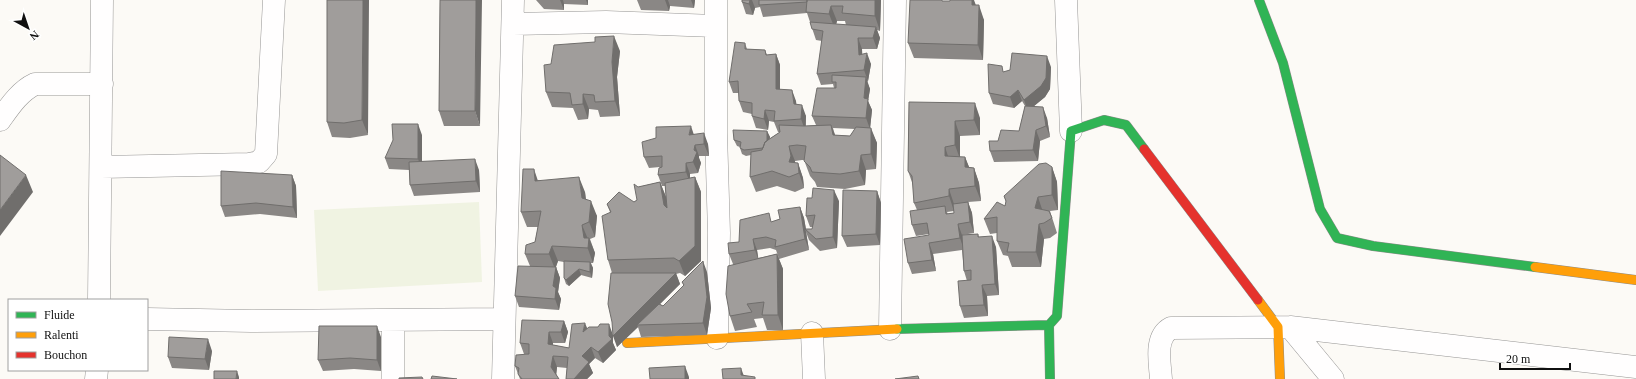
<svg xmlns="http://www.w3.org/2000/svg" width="1636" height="379" viewBox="0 0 1636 379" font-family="Georgia,serif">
<rect width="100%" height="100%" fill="#fcfaf6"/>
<path fill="#f0f3e2" d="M479,202L482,282L318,291L314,210Z"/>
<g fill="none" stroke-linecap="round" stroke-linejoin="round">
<defs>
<path id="street" d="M716,0V133L719,233L717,338
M1066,0L1071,131
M513,24L606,22L715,26
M0,120C10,106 20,91 35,84H102
M101,167L249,164L259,162L266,154L274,0
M99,300L102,0
M147,319L251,321L504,319
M1290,327L1333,379
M890,329L895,0
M812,333L814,379
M96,379L97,370
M393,379V320
M503,379L513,0
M1161,379C1160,363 1154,337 1171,328L1290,327L1636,367"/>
<path id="fast" d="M1259,0L1283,63L1320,209L1337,238L1373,246L1535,267
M897,329L1049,325
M1050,379L1049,325L1057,316L1071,131L1104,120L1126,125L1144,149"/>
<path id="slow" d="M1535,267L1636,280
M1258,300L1278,327L1280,379
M627,343L897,329"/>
<path id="jam" d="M1144,149L1258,300"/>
</defs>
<use href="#street" stroke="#969594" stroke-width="23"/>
<use href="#fast" stroke="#8d8c8a" stroke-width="10"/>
<use href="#slow" stroke="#8d8c8a" stroke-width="10"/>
<use href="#jam" stroke="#8d8c8a" stroke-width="10"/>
<use href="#street" stroke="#fffefe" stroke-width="22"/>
<use href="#fast" stroke="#30b455" stroke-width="9"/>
<use href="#slow" stroke="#ff9f0a" stroke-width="9"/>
<use href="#jam" stroke="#e5322d" stroke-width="9"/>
</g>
<path fill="#8a8785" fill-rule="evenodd" d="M327,0L368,135L350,138L332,137L327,122Z
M440,0L480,126H444L439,111Z
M536,0H588V5L564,4V10L544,9Z
M637,0H695L694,8L670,6L669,11L641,10Z
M742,0H881L880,31L877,30L880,38L877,49H862V54L871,64L868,81L867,82L870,89L868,101L872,110L870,128L877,143L876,169L866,170L865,185L845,189L817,187L815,182L810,176L804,160H802L795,161V163H798L803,178L804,188L795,192L777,186L756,192L750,177L751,155L746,156L742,154L740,148V147L737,146L734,140L767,131L770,137L769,139L780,132H778L774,122L769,121L768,130L756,128L752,116V114L743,112L739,101V93H733L729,82L745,43L747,49L765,50L767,55L776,54L780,65V89L796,101V105L806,116V126L816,125L812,116L834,88L833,84L821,85L817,74L822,41L816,40L807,13L763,17L760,7L755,8L753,15L746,14L742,2ZM837,21H845L846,25L836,24ZM833,128L855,129L850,136L835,135Z
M944,1L975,5L984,20L983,60L914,58L908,43Z
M620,51L617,77L620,116L600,117L598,110L589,109L588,119L578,120L573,108L552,107L546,92Z
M1051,67L1050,89L1045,97L1034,106L1047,118L1050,137L1040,141L1038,161L994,162L990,151L998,141L1019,131L1025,106L1022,101L1014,108L993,104L989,93L1004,72Z
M909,102L980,118V135L960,136V157H965L969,167L974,168L979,183L981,201L968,202L972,213L974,233L962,235L978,234L979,237L996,247L999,295L987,296L988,316L964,318L960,306L967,281L964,271L962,250L933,254L936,271L912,274L908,263L929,235V234L916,236L912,225L917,210L914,203L913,185L908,171ZM954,211V213L948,214L947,212Z
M694,134L708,144L709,156H699V158L701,163L698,173L690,174V178L695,177L701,192V261L685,276L680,273L676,274L680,284L660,304L663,306L684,286L682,282L707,272L711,308L707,335L641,337L638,327L617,347L612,273L608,260L610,212L607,204L634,202L637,200L638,187L660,182L666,197L665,186H662L658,175L660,167L649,168L644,157Z
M422,135V162L479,170L480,192L414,196L410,185L409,170L389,169L385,158Z
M1052,167L1057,182L1058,210L1050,211L1057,233L1050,238L1044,239L1041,267H1012L1008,256L1003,255L997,241V233L990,234L984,219L1005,206L1006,202L1004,196Z
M292,175L296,186L297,218L260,214L225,217L221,206Z
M538,180L585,192L586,199L597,216L595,237L590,239L595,253L593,263H591L593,268L592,278L581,275L569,286L566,284L564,278V262L558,261L556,267L560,278L558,292L561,299L559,310L519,307L515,296L530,266L525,254L535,242L538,227H527L521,212Z
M877,191L881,203L880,245L847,247L842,236Z
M839,201L837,248L820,251L809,240L806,232L809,250L779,259L776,250L770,248L757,250L758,258L777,254L783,269V330H767L763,318L754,319L757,327L735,331L730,316L733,264L729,254L739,242L772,222L780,219L800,207L804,218L806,229H812L813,227H810L806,216Z
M564,321L568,332L565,343H553V345L569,348L587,328L613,335V343L616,350L603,363L595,358L589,364L593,373L587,379H566L567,368L557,367L556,374L559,379H520L515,366L528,354H524L520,343Z
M381,337V371L354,369L323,371L318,360Z
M212,351L209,370L172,368L168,357Z"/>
<path fill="#706e6c" d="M363,0H369L368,135L362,120Z
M476,0H482L480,126L475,111Z
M560,0H563L564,4V10Z
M586,0H588V5Z
M665,0H668L670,6L669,11Z
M691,0H695L694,8Z
M750,0H752L755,8L753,15L749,4Z
M875,0H881L880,31L875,16Z
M972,0H974L978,11L972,5Z
M979,5L984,20L983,60L978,45Z
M831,6L837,21L835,29L829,14Z
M876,27L880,38L877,49L873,38Z
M614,36L620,51L617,77L620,116L615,101L612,62Z
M858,38L862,49L863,66L859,55Z
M867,53L871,64L868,81L864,70Z
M776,54L780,65V100L776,89Z
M1047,56L1051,67L1050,89L1045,97L1028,111L1024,100Z
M866,77L870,89L868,101L872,110L870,129L866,118L864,98Z
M792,90L796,101L798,116L794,104Z
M1018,90L1022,101L1014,108L1010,97Z
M583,94L589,109L588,119L583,104Z
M975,103L980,118V135L974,120Z
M802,105L806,116L805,130L801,119Z
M1043,107L1047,118L1050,137L1046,126Z
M765,110L769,121L768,130L764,119Z
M955,121L960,136V159L955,145Z
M418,124L422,135V170L418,159Z
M831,125L837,140L833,135Z
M691,126L695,138L689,135Z
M871,128L877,143L876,169L871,154Z
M1036,130L1040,141L1038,161L1033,150Z
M767,131L770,137L768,153L766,147Z
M704,133L708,144L709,156L704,144Z
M695,145L699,156V158L701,163L698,173L693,162Z
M789,146L795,161L796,171L789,162Z
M945,147L950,162L945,156Z
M861,155L866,170L865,185L859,171Z
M965,157L971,172L965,167Z
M475,159L479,170L480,192L476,181Z
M686,163L690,174V183L686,172Z
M798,163L803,178L804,188L799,173Z
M1052,167L1057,182L1058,210L1052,195Z
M974,168L979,183L981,201L975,186Z
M534,169L539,184L535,181Z
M26,175L33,192L0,236V210Z
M292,175L296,186L297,218L293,207Z
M579,177L585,192L587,213L582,198Z
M695,177L701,192V261L685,276L679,261Z
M660,182L666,197L670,220L664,205Z
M949,189L954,204V211L949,196Z
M834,190L839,201L837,248L833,237Z
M877,191L881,203L880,245L876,234Z
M1038,197L1043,212L1035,208Z
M591,201L597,216L595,237L589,222Z
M968,202L972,213L974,233L970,222Z
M800,207L804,218L806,230L805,229L806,232L809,250L805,239Z
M958,224L962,235L964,250L960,238Z
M1039,224L1044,239L1041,267L1036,252Z
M582,225L588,239L589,238L595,253L593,263L584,238Z
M992,236L996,247L999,295L995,284Z
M753,239L757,250L759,262L755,250Z
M929,243L933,254L936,271L932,260Z
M552,246L558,261L555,269L549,254Z
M777,254L783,269V330L778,315Z
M703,261L707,272L711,308L707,335L703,323Z
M590,262L593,268L592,278L590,272Z
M556,267L560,278L558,292L561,299L559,310L555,299L553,286Z
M579,269L581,275L569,286L566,280Z
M676,273L680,284L639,325H637L638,327L617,347L613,336Z
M982,285L987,296L988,316L984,305Z
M564,321L568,332L565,343L561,332Z
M585,323L590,335L583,332Z
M609,324L613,335V343L616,350L603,363L598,352L609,336Z
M377,326L381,337V371L377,360Z
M549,332L553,343L552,355L548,344Z
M208,339L212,351L209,370L205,359Z
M591,347L595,358L589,364L593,373L587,379H574L582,356Z
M553,356L557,367L556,378L551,367Z
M685,366L689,377V379H685Z
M741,368L745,379L741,375Z
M237,371L239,377V379H236Z"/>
<path fill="#a09d9b" stroke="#706e6c" d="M327,0H363L362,120L344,123L327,122Z
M440,0H476L475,111H439Z
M742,0H750L749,4L742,2Z
M759,0H807V2L759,5Z
M807,0H875V16L842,13L843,6H831L829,14L806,12Z
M910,0H942V1H950V0H972V5H979L978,45L908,43Z
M810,22L876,27L873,38H858L859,55L867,53L864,70L817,74L823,31L812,29Z
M614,36L612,62L615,101L595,102L594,95L583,94V104L572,105L570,93L546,92L544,65L551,64L554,45L595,42V37Z
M735,42L745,43V49L765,50L766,55L776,54V89L792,90L794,104L802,105L801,119L774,121L775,111L765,110L764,119L752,116V103L739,101L738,81L729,82Z
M1012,53L1047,56L1046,78L1041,86L1024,100L1018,90L1010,97L989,93L988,64L1002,66L1003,72L1010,70Z
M832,75L866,77L864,98L868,99L866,118L812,116L817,88H836V82H832Z
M909,102L975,103L974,120L955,121V145L945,147V156L965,157V167L974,168L975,186L949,189V196L914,203L912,176L908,171Z
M1025,106L1043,107L1046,126L1036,130L1033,150L990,151L989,141H998L1001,130L1019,131Z
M392,124H418V159L385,158L393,140Z
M779,125L804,126L831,125L833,135L850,136L856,127L871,128V154L861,155L859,171L840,174L812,172L810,167L804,161L806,146L797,145L789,146L791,156L789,162L798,163L799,173L789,177L772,171L750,177L751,152L762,150L765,142L780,132Z
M691,126L689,135L704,133V144L695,145L694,150L697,152L693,162L686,163V172L658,175L659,168L662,167V156L644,157L642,142L656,138V127Z
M733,130L767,131V141L765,142L763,148L744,150L740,148L741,142L734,140Z
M0,155L26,175L0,210Z
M475,159L476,181L410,185L409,162Z
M1046,163L1052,167V195L1038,197L1035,208L1049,211L1052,218L1044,223L1039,224L1036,252H1007L1009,243L997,241V217L984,219L997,202L1005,206L1006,201L1004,196L1039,164Z
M523,169H534L535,181L579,177L582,198L591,201L589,222L582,225L584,238H589L588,248L552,246L549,254H525L526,245L535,242L541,211L521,212Z
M221,171L292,175L293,207L256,203L221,206Z
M695,177V246L679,261L674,258L608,260L602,216L611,212L607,204L619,192L634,202L637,200L634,184L638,187L660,182L664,205L667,208L665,183Z
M813,188L834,190L833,237L816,239L805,229H812L815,215L806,216L807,198H812Z
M843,190L877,191L876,234L842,236Z
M968,202L970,222L958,224L960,238L929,243L932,260L908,263L904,239L929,235L927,223L912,225L910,211L945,206L946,214L954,213L953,204Z
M800,207L805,239L775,247L776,240L766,237L753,239L755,250L729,254L728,243L739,242L740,220L769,213L771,222L780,219L778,210Z
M978,234V237L992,236L995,284L982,285L984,305L960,306L958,281L971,280V270L964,271L962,235Z
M777,254L778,315H762L764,302L747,304L752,312L730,316L726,294L728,266Z
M564,261L590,262V272L579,269L566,280L564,278Z
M703,261L707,297L703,323L637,325L659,304L663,306L684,285L682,282Z
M518,266L556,267L553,286L556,288L555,299L515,296Z
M611,273H676L613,336L612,322L608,304Z
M522,320L564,321L561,332H549L548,344L569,348L572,324L585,323L583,332L589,327H598L600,324H609V336L612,339L598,352L591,347L582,356L589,362L574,379H566L568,357L553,356L551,367L559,379H522L518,374L519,368L515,366L516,355L529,354V344L520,343Z
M319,326H377V360L350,358L318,360Z
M169,337L208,339L205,359L168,357Z
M685,366V379H650L649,368Z
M741,368V375L755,377V379H723L722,369Z
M214,371H237L236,379H214Z
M432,376L457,379H431Z
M918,376L919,379H895Z
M422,377L423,379H399V378Z"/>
<rect x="8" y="299" width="140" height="72" fill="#ffffff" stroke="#9f9f9f"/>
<rect x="16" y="312" width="20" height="6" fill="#30b455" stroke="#9f9f9f"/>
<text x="44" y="319" font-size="12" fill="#101010">Fluide</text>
<rect x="16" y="332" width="20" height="6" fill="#ff9f0a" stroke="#9f9f9f"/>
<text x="44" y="339" font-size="12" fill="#101010">Ralenti</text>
<rect x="16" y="352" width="20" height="6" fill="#e5322d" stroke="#9f9f9f"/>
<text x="44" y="359" font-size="12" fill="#101010">Bouchon</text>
<g transform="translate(28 28) rotate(140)" stroke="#ffffff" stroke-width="3" paint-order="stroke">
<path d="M0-3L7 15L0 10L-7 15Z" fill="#101010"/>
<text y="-6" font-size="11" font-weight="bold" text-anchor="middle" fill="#101010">N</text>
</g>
<path d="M1500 363v6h70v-6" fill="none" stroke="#101010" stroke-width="2"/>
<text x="1506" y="363" font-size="12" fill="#101010" stroke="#ffffff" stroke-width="3" paint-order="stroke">20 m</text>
</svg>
